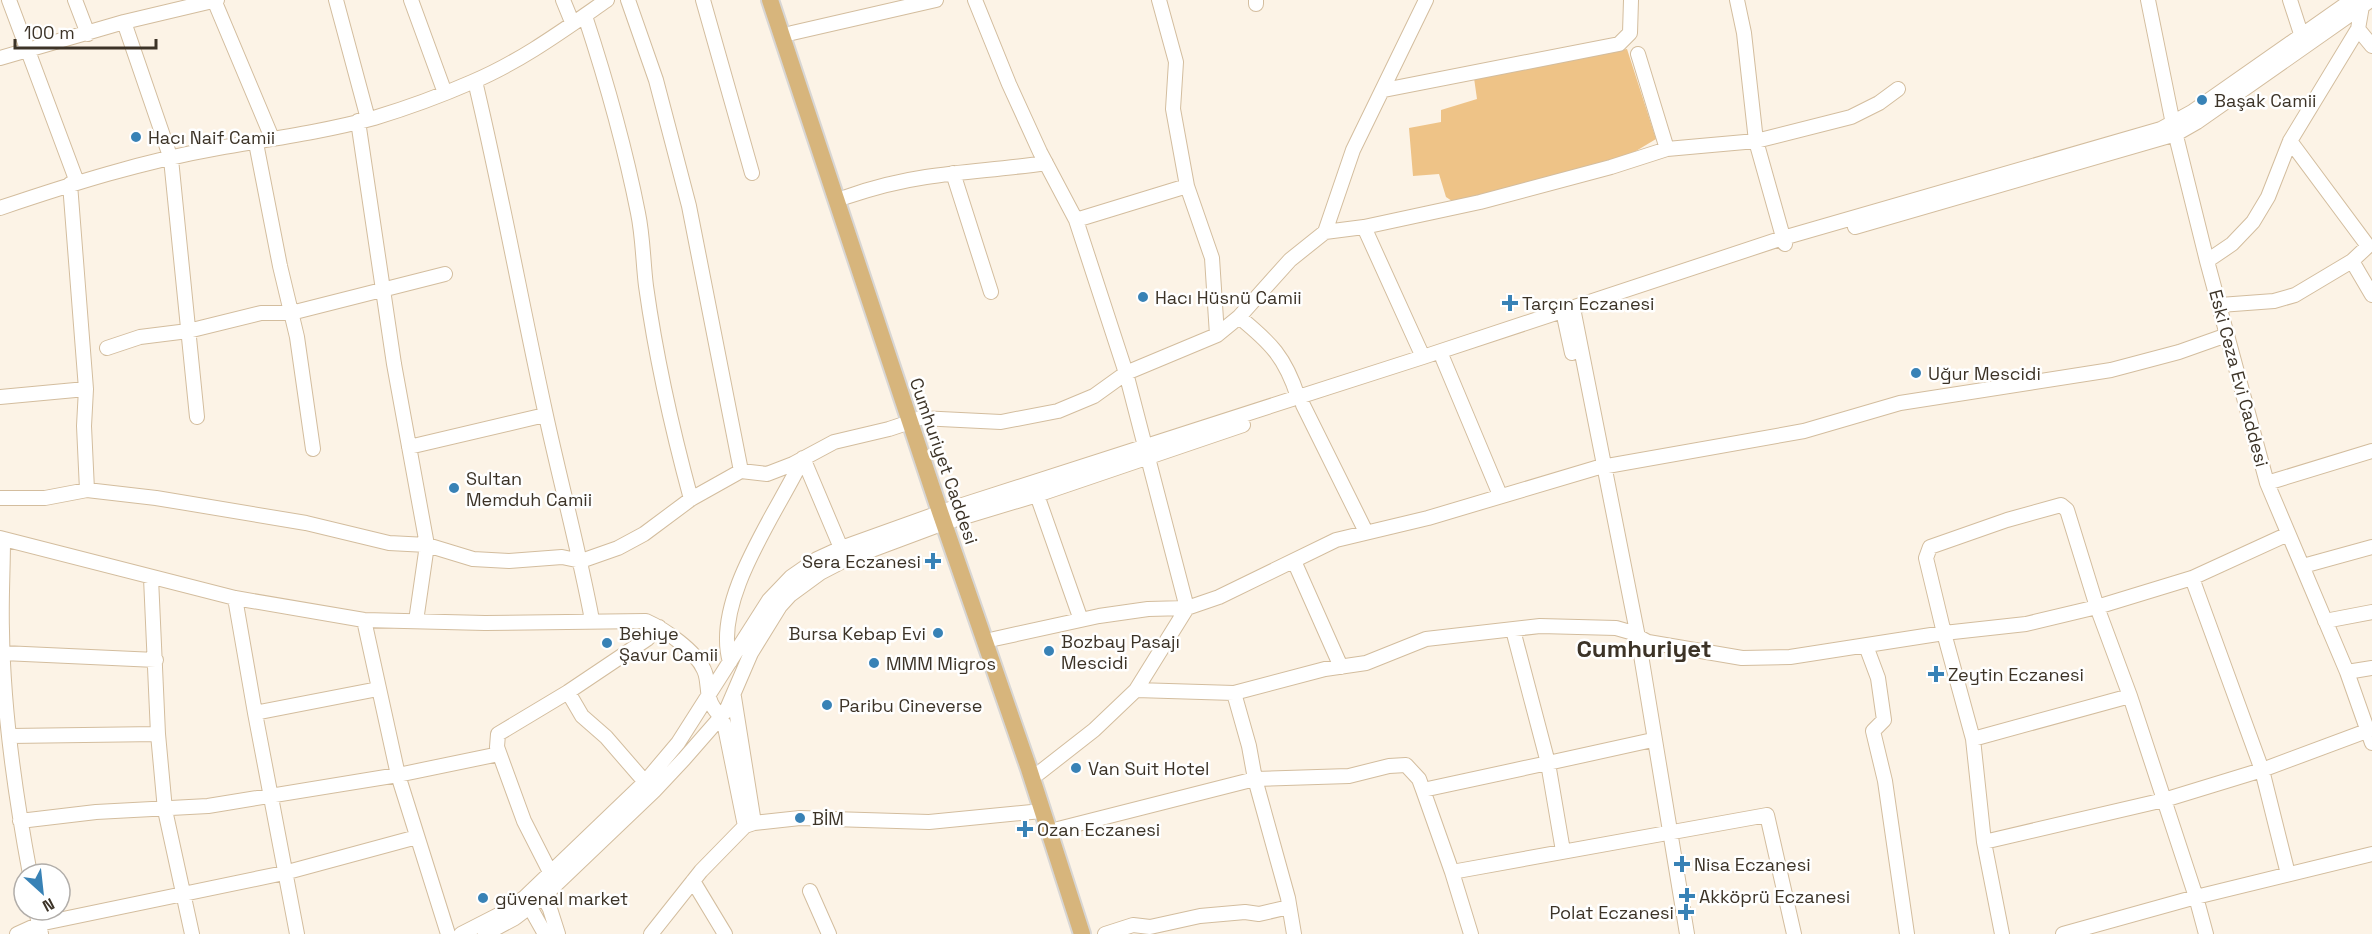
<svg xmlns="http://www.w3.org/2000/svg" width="2372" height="934" viewBox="0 0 2372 934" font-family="'Space Grotesk',sans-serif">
<rect width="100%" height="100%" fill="#fcf3e6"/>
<path fill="#eec387" d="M1627,49L1656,139L1636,151L1610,162L1493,195L1452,201L1446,197L1439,174L1413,176L1409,128L1441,122V110L1477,99L1474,78Z"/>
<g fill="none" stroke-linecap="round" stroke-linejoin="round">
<defs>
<path id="minor" d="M9,0L77,182
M75,0L88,34
M214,0L272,138
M336,0L368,119
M411,0L445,93
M563,0L572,22
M628,0L656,80L689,206L741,471
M703,0L752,173
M975,0L1009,84L1040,152L1076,220L1126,373L1187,608L1136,690L1094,730L1039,773
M1159,0L1176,62L1173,109L1187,186L1212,258L1217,335
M1256,0V4
M1737,0L1744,33L1756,141L1785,244
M2148,0L2173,124L2207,261L2267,483L2347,672L2372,743
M2290,0L2304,43
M585,16C606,80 625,147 638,213C643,237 643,262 646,286C656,358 672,429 691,499
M124,22L171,159L197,417
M2358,29L2372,46
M792,33L936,0
M1638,54L1667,149
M0,58L124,22L217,0
M475,81C501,190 521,301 545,411C560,481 579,550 592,620
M1384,90L1619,44L1630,33L1631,0
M358,121L394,364L427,545L416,621
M2290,141L2368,246L2352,261L2372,295
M256,143L280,266L297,337L313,449
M953,173L991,292
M70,184L86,389L84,426L87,490
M846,197C872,188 899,181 926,177C966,171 1006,169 1046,163
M0,208C71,184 144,161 218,148C270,139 323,132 374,118C407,108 440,96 472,82C520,62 565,29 607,0
M1076,220L1187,186
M1364,227L1423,357
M1855,227L2176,134L2197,122L2371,0
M1325,232L1364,227L1480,202L1611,167L1667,149L1756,141L1851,117L1879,103L1898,89
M2207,261L2232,244L2253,222L2268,197L2290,141L2358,29L2362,6
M2220,305L2274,301L2295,295L2352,261
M1573,308L1638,637L1687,934
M1563,311L1572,353
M1239,317C1271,343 1285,357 1298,397
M107,348L140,337L188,331L261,313H291L445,274
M1443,359L1500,495
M0,397L86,389
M1303,405L1366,532
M920,418L1001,422L1058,411L1094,396L1126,373L1217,335L1239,317L1290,260L1325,232L1353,150L1426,0
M409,447L545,415
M803,458L841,548
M2267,483L2372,451
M1037,495L1081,620
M0,498H45L87,490L156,498L306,523L389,543L427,545L473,559L509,561L562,557L581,561L618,548L644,534L691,499L741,471L767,474L793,464L834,442L889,429L910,422
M0,538L235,598L364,620L485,623L646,621C664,629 696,651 704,670C709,680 706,692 711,703C715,712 722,716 725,727L745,826
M3,539C3,569 1,600 2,631C3,712 15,794 30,874
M1294,561L1341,667
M2303,566L2372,547
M151,578L158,734L165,810L192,934
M2192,578L2262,770L2288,874
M235,598L255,713L297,934
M364,620L398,775L448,934
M2325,621L2372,612
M1513,630L1548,763L1648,741
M994,639L1099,616L1148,609L1187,608L1219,597L1336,540L1428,518L1596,468L1804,431L1900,403L2111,370L2179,352L2227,335
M1866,646L1878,678L1884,720L1873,731L1885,781L1907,934
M3,653L156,660
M730,662C712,600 777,513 803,458
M2347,672L2372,668
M1136,690L1234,693
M568,692L582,716L606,737L645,782
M734,697L754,823
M255,713L378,689
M10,736L158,734
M1973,739L2130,696
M1423,790L1548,763L1563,851
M20,821L96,812L208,806L398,775L499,754
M1058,829L1255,779L1288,898L1294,934
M1984,842L2164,800L2262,770L2372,729
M1452,872L1767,815L1794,934
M557,881L551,874L524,821L497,747L498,734L568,692L647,639L659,627
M693,881L725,934
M539,889L550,909L558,934
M810,891L829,934
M527,902L545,934
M36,910L41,934
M17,934L39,924L284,873L417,837
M461,934L506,911L524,898L645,782L678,743L769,600L791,577L817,559L841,548L950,509L1423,357L1783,238L2161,129L2192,112L2352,0
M485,934L515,918L544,896L654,791L684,759L726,711L751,653L780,606L790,595L820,573L845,560L944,523L1037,495L1243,425
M651,934L701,871L745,826L754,823L800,818L929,822L1042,811
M1105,934L1133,925L1150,927L1200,916L1245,912L1259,914L1289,907
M1471,934L1452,872L1423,790L1419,779L1406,765L1389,766L1349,776L1255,779L1249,746L1234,693L1325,669L1366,663L1426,639L1540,626L1616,628L1630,632L1648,642L1742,658L1790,657L1944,633L2026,624L2097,607L2192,578L2288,534
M2002,934L1984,842L1973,739L1944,633L1926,558L1930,547L2007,520L2061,505L2067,510L2097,607L2130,696L2196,897L2206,934
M2063,934L2196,897L2372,854"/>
<path id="major" d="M770,0L940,512L1029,769L1082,934"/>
</defs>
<use href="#minor" stroke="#d3bd9e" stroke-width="16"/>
<use href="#major" stroke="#d8d6d4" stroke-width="20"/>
<use href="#minor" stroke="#fff" stroke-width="14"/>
<use href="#major" stroke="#d7b57c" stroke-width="16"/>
</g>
<g fill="#3882b6" stroke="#fff" stroke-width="2">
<circle cx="2202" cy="100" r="6"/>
<circle cx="136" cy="137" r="6"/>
<circle cx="1143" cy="297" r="6"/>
<path d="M1507 294h6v6h6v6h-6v6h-6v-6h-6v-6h6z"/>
<circle cx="1916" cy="373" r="6"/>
<circle cx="454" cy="488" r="6"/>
<path d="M930 552h6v6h6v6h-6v6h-6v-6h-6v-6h6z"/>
<circle cx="938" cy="633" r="6"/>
<circle cx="607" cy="643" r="6"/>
<circle cx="1049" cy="651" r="6"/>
<circle cx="874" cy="663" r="6"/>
<path d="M1933 665h6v6h6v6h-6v6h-6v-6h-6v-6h6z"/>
<circle cx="827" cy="705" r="6"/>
<circle cx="1076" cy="768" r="6"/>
<circle cx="800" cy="818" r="6"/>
<path d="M1022 820h6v6h6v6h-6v6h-6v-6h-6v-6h6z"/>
<path d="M1679 855h6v6h6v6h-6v6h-6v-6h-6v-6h6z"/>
<path d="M1684 887h6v6h6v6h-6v6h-6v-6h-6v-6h6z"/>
<circle cx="483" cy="898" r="6"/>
<path d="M1683 903h6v6h6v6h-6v6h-6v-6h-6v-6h6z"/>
</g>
<g text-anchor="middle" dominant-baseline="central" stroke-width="5" stroke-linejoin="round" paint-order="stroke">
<g font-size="18" fill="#3c3327" stroke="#fff" text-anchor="start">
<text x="2214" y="100">Başak Camii</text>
<text x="148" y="137">Hacı Naif Camii</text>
<text x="1155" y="297">Hacı Hüsnü Camii</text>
<text x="1522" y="303">Tarçın Eczanesi</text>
<text x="1928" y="373">Uğur Mescidi</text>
<text x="466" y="478">Sultan<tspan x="466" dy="21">Memduh Camii</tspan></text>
<text x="921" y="561" text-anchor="end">Sera Eczanesi</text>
<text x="619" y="633">Behiye<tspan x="619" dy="21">Şavur Camii</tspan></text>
<text x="926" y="633" text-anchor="end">Bursa Kebap Evi</text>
<text x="1061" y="641">Bozbay Pasajı<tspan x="1061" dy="21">Mescidi</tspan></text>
<text x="886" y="663">MMM Migros</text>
<text x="1948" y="674">Zeytin Eczanesi</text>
<text x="839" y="705">Paribu Cineverse</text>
<text x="1088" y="768">Van Suit Hotel</text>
<text x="812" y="818">BİM</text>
<text x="1037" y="829">Ozan Eczanesi</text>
<text x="1694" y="864">Nisa Eczanesi</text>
<text x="1699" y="896">Akköprü Eczanesi</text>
<text x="495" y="898">güvenal market</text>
<text x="1674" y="912" text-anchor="end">Polat Eczanesi</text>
</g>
<g font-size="18" fill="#3c3327" stroke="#fff">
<text transform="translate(2239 378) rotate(75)">Eski Ceza Evi Caddesi</text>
<text transform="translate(944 461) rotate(71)">Cumhuriyet Caddesi</text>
</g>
<g font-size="24" font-weight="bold" fill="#3c3327" stroke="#fff">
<text x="1644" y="648">Cumhuriyet</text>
</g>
</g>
<g transform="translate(42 892) rotate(153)"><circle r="28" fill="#ffffff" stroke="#b1ada9" stroke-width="1.5"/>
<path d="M0-4.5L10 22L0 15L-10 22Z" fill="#3882b6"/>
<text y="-9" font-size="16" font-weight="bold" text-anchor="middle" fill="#3c3327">N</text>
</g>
<path d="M15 39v9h141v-9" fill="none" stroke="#3c3327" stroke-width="3"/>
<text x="24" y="39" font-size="18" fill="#3c3327" stroke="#ffffff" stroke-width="4.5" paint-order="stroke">100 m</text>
</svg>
